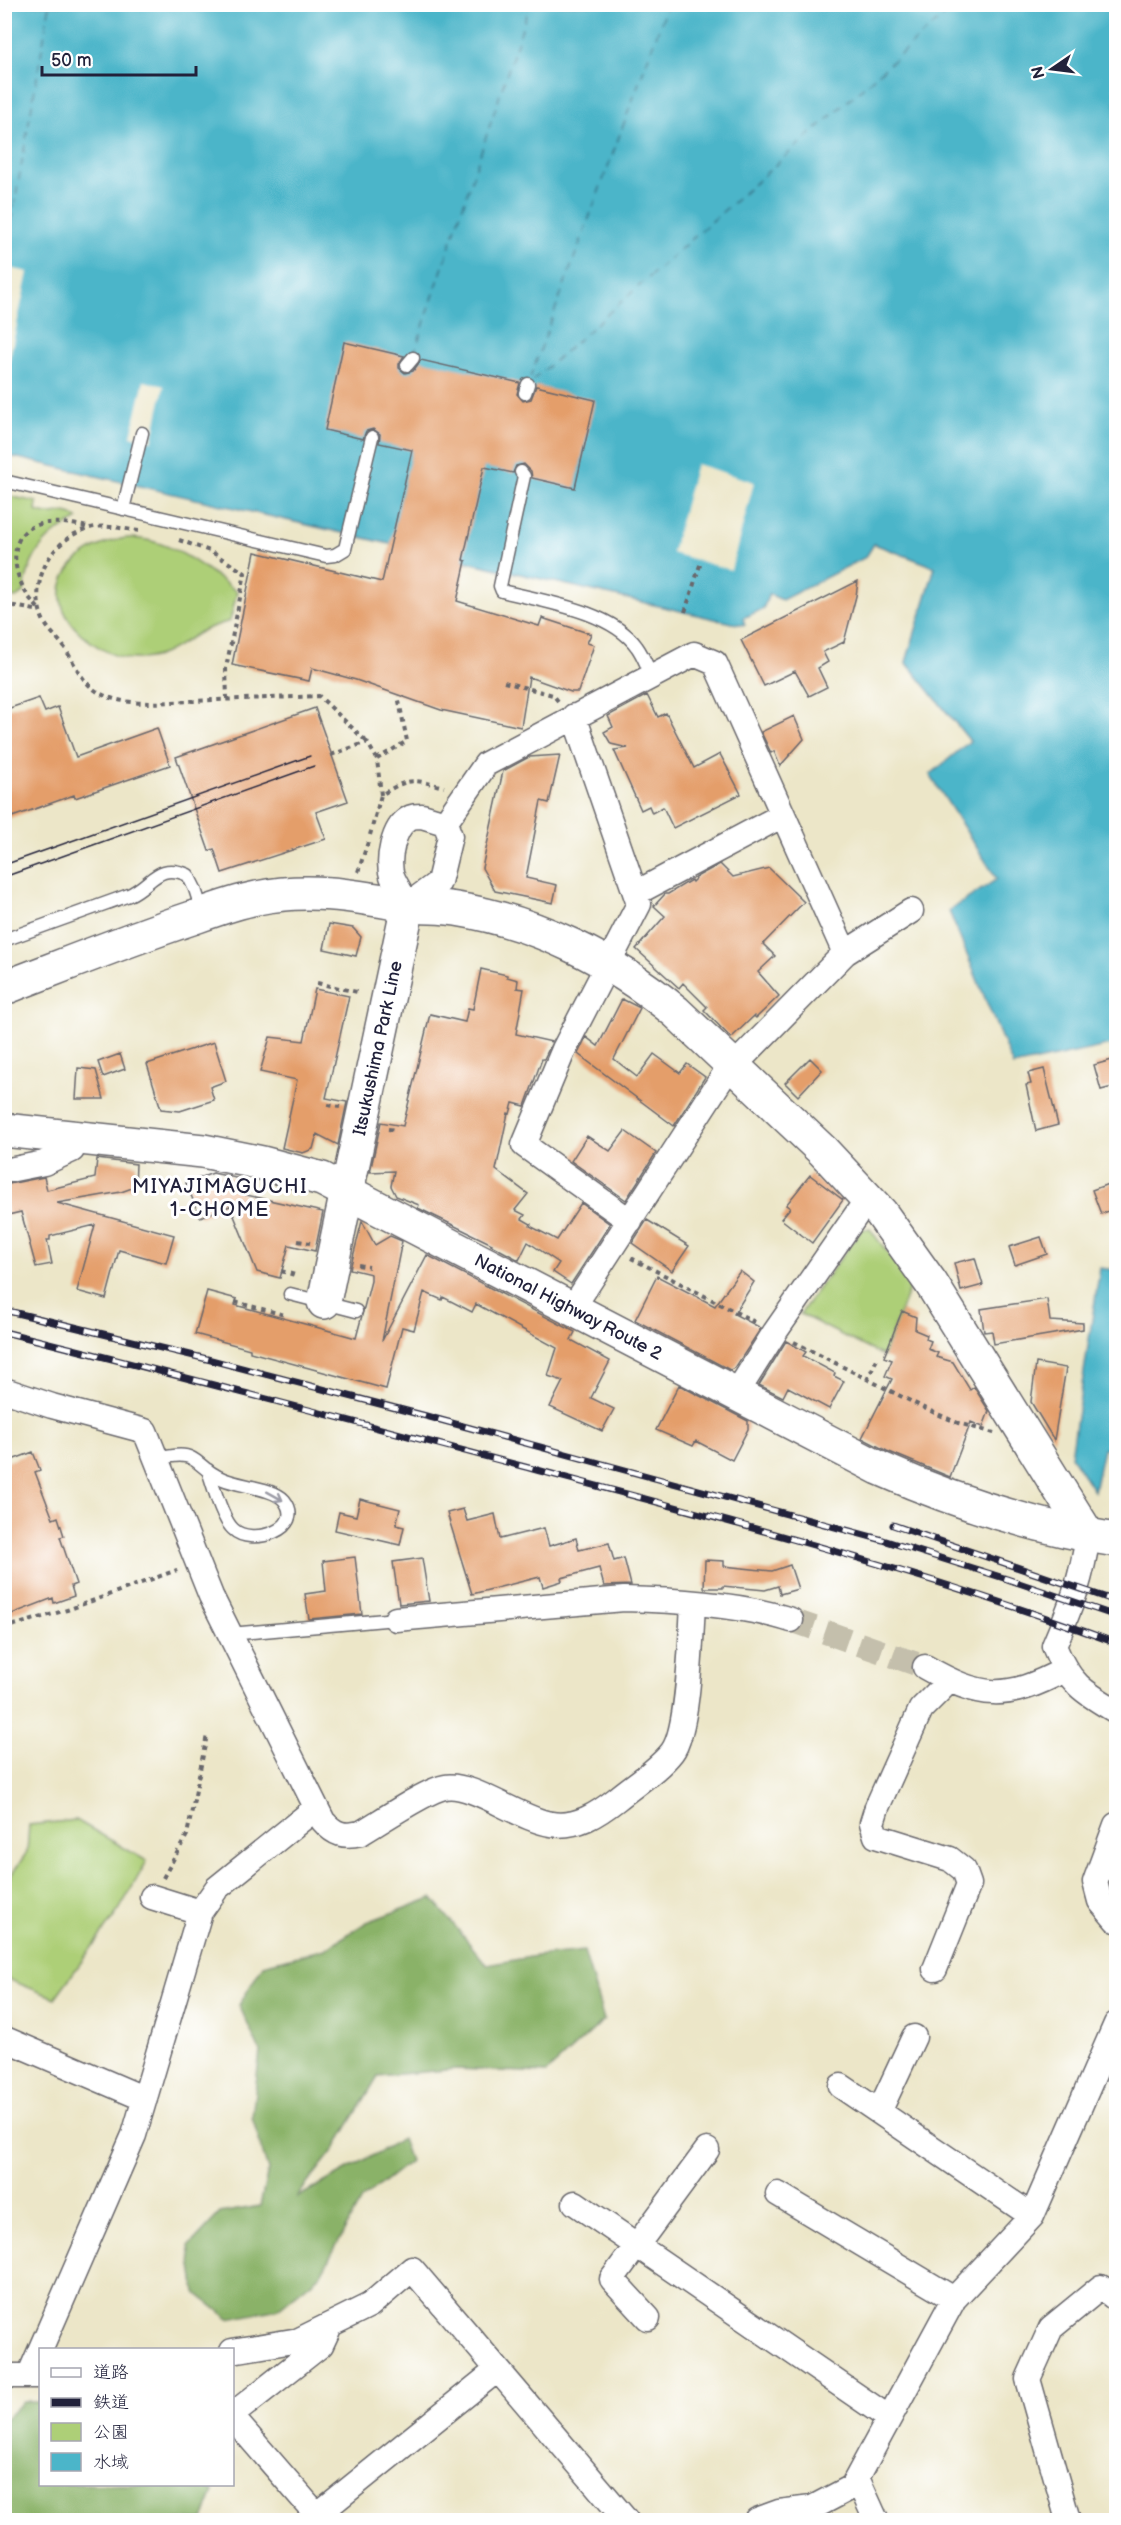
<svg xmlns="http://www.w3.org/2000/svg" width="1121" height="2525" viewBox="0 0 1121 2525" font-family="'Balsamiq Sans','Klee One',sans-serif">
<rect width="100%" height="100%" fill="#fff"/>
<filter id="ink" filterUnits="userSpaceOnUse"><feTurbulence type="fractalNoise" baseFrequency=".0167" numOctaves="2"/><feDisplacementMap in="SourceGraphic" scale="12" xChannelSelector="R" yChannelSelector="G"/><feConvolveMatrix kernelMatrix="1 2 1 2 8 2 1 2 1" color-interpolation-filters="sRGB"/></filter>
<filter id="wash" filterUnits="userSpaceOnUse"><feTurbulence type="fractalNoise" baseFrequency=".008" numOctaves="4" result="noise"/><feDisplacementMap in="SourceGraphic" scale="24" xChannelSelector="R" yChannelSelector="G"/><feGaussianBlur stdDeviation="1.35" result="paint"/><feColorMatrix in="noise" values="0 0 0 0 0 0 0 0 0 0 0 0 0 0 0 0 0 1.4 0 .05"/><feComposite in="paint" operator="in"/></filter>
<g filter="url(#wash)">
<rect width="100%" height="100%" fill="#ece6c8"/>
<path fill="#adcf77" stroke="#687859" stroke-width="1.5" d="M4,495L37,502L36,511C40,512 47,515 51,514C60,513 70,511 78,519C73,523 65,526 58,531C37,545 27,568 24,592L16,598L5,596Z
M126,538C168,537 205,567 237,592L230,621C220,624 209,627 200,632C178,645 164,659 137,659C120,660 105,652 91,642C33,600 66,548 126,538Z
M862,1229H870L911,1284L883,1356L800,1314Z
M76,1820L147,1861L119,1910L55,1998L5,1978V1884L27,1852L29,1825Z"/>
<path fill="#8ab268" stroke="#566a52" stroke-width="1.5" d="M432,1898L487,1965L536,1956L584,1951L604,2020L546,2073L457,2069L378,2076L335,2148L296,2198L402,2139L410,2161L361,2200L321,2274L278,2309L229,2319L196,2293L189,2246L220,2213L260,2206L268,2170L252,2117L260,2051L239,2005L263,1965L325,1949L367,1922Z
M23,2402H40V2484L200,2485L214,2492L203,2520H5V2419Z"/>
<path fill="#4bb5c9" stroke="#366c82" stroke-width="1.5" d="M5,5H1116V1044L1013,1066L949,911L997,879L930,775L970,741L906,662L935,567L874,544L866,557L782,600L769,594L763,609L743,618L745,625L732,623L5,455Z
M1100,1268L1116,1270V1443L1115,1449H1103L1094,1491L1071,1456Z"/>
<path fill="#ece6c8" d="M5,267L28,272L8,366L4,365Z
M144,381L164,386L152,441L131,436Z
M696,464L754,482L731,570L672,553Z"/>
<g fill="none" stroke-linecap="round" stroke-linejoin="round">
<path stroke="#325d74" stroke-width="1.5" stroke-dasharray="8 6" stroke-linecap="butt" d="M4,263L50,4
M414,354L530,4
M530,378L668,4
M533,380L957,4"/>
</g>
<g id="blocks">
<path fill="#e49e6b" d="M344,342L404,356L399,364V368L405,373L413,371L421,360L520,383L517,394L523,401L531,399L536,386L595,400L575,488L532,478L531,471L524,464L516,466L513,473L484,467L463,560L466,561L457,601L539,626L542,618L591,634L587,643L594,645L578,692H571L529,677L521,727L441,710L356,680L312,668L309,681L232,665L255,552L382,582L412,450L379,443L380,434L373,429L366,431L363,439L325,430Z
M858,581L856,596L844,642L823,652L828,662L818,668L827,687L809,696L795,671L764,686L741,640Z
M647,695L658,717L666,713L694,768L720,754L741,794L673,828L663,807L652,813L649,806L641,810L614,750L628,748L611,744L604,732L613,727L608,716Z
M39,698L45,712L58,707L76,757L157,728L170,765L75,798L74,795L4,820V710Z
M315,708L348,801L316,812L326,839L222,873L214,849L209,851L176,757Z
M794,716L804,739L780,766L774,751L771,753L761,732Z
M560,755L549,803L541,801L526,878L557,885L553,903L495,891L482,868L503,771L529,757Z
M720,864L733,877L769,868L804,902L763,944L775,956L758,972L779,996L756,1018L754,1016L731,1038L704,1010L707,1007L683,983L679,988L636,949L665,916L654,906L665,894H668L691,880L692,882L698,876Z
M329,924L353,928L361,937L356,956L324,949Z
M481,969L507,975V977L518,980L517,988L524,989L516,1034L552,1042L544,1059H542L525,1106L513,1103L510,1114L508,1113L496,1170L528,1194L515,1210L525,1215L522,1219L531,1224L530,1226L557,1240L581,1203L610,1224L571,1284L553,1272L559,1263L528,1242L519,1260L491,1245L492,1244L418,1208L419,1205L396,1196L391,1186L394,1171L370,1172L381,1122L403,1126L430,1014L465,1022L468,1008L473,1009Z
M315,989L349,996L326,1098L347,1102L338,1145L317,1134L313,1149L303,1153L282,1148L297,1080L260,1072L270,1037L304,1041Z
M622,999L640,1008L614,1059L637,1077L654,1054L680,1073L687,1064L705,1077L674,1126L578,1054L586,1037L598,1046Z
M214,1042L226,1081L210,1087L214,1100L180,1111L161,1109L147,1064Z
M120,1054L125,1069L103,1077L98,1062Z
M810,1058L822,1070L798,1096L785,1083Z
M1112,1060L1116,1086L1101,1090L1094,1065Z
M78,1068L96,1070L104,1099H76Z
M1044,1069L1058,1125L1036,1131L1026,1085L1031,1084L1028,1073Z
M625,1131L656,1153L626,1200L571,1161L587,1136L610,1151Z
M97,1159L136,1164L135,1187L121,1192L57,1203L174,1235L166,1263L119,1250L106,1299L77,1291L95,1225L50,1236V1240H47L52,1264L36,1267L21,1212L8,1215L4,1201V1185L44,1177L47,1190L95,1178Z
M213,1173L245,1180L242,1194L323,1212L315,1251L289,1245L280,1278L257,1272L230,1206L200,1217L186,1183Z
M810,1175L843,1200L812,1243L781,1219L790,1208L786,1205Z
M1116,1181V1208L1101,1214L1092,1190Z
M647,1220L689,1246L672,1271L632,1243Z
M362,1221L375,1245L390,1236L402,1241L382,1341L427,1255L575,1332L571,1340L610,1361L591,1398L614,1409L602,1431L550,1407L563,1381L548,1376L557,1348L476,1304L472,1312L443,1297L442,1300L424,1292L414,1330L402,1327L386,1389L250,1352V1349L195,1334L207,1291L237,1299L235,1305L356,1338L371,1281V1274L350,1269Z
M1041,1237L1047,1254L1015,1265L1009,1247Z
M975,1258L983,1285L961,1291L954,1263Z
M740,1271L754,1282L734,1314L761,1328L735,1368L730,1370L635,1320L657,1276L715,1306Z
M1047,1299L1050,1321L1083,1323V1329L994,1344L992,1331L984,1332L981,1309Z
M902,1311L916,1317L915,1330L927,1335L926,1339L931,1341L928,1349L938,1353L936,1357L953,1362L970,1390L974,1387L989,1411L983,1427L971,1422L950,1477L887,1451L862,1438L892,1379L885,1376L892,1360L884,1357Z
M786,1341L806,1352L803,1356L835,1373L834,1376L844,1381L829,1409L788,1387L783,1397L759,1385Z
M1036,1363L1066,1368L1054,1440L1031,1402Z
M679,1385L748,1421V1429L732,1460L696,1441L693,1446L656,1430Z
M33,1452L40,1470L35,1472L53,1519L58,1517L64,1536L60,1537L76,1584L71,1586L74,1596L54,1603L53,1598L4,1617V1463Z
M360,1499L400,1509L396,1525L404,1527L400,1545L335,1530L339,1512L356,1516Z
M463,1509L467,1521L495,1514L500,1539L544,1528L549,1546L576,1538L579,1550L609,1543L614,1561L624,1558L631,1585L604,1586L599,1568L561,1578L562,1581L543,1587L540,1577L472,1594L447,1513Z
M355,1557L362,1614L309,1619L305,1594L326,1591L323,1561Z
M422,1558L429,1601L399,1604L393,1562Z
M705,1560L724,1561V1566L772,1571L790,1565L798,1589L780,1594L778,1586L765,1590L723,1586V1588H704Z"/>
</g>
</g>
<g filter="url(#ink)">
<use href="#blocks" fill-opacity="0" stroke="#69676c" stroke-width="1.5"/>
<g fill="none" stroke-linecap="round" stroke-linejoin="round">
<path stroke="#c4bfac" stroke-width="24" stroke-dasharray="24 12" stroke-linecap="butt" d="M791,1620L925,1667"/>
<defs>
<path id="lane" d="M407,365L413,358
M525,393L528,384
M521,472L524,476L500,586L502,591C542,601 612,611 637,647C643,655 647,667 652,676
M4,481L326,556L335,555L345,549L372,437
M123,509L142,433
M4,940L129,895C153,884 157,862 188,875L195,889L203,914
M290,1294L356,1311
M157,1459C202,1448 190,1465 223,1479C239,1486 273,1488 284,1500C307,1529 251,1547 233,1529C222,1519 213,1485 208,1470
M230,1634L396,1619"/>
<path id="street" d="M574,716L639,904L564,1049L524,1145L630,1221
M422,816L445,823L450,836L439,882L408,905C403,896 396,886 392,876C387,860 393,828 408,819C412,816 417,816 422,816Z
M445,823L486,764L694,654L715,663L845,953L722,1078L572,1309
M636,893L783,815
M845,953L911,911
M4,1171L44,1163L72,1150L76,1137
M4,1390L52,1406L145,1431L211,1596L323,1821C335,1835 344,1837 361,1833C380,1822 427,1790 445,1787C472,1782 521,1820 551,1824C577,1828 598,1814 617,1799C635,1784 658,1770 672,1752C689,1730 691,1636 693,1604
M736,1394L775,1332L868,1198
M1088,1535C1082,1579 1071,1606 1054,1646C1069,1683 1083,1692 1116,1711
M396,1619L624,1599C674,1600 744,1605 791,1620
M925,1667C981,1699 1006,1701 1064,1670
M1116,1825L1095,1882L1100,1901L1116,1920
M152,1897L200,1912
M935,1969L969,1884L964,1870L950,1859L876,1836L872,1823L877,1807L921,1709L949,1681
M5,2039L145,2099
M841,2086L1032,2216
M879,2112L914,2037
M778,2194L954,2299
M575,2203L889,2418
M648,2318L612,2279L707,2150
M232,2351L299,2340L370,2305L412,2269L626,2520
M4,2376H40
M29,2376L134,2135L200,1912L217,1888L316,1808
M232,2415L321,2345L328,2330
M232,2417L317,2515L497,2370
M857,2478L876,2520
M757,2520L779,2512L812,2508L852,2487L954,2299L1032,2216L1116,2024
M1068,2520L1028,2379L1051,2328L1101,2287L1116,2299"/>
<path id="secondary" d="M4,988C67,964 129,939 192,918C214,910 235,902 257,898C308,887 356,896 406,905C422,908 440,906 456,909C537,922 613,960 676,1012L823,1151L881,1213L931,1283L1088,1535
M324,1302L347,1191"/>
<g id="primary">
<path id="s1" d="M347,1191L408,905"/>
</g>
<g id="highway">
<path id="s2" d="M4,1130L203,1151L262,1163L322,1179L879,1468C955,1502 1034,1527 1116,1540"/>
</g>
</defs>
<use href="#lane" stroke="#69676c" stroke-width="15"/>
<use href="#street" stroke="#69676c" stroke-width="27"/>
<use href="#secondary" stroke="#69676c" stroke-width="36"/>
<use href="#primary" stroke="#69676c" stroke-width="36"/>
<use href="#highway" stroke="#69676c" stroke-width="36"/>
<path stroke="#69676c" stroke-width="4" stroke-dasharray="4.5 4.5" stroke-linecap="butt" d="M139,531C124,529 105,524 90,528C51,538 29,581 42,617C47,631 59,638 66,650C79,671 85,690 111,698C136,706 167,702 192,701C235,699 277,698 319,696L367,742
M179,540L210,551L245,573L226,668L227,699
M4,604L40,611
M38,608C33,602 27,596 24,589C12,568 9,533 37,525C53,520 72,524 88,527
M685,612L701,562
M504,682L553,695L558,701
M331,755L367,742L377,759
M381,795L377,759L407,741L398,696
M370,835L381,795C410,777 412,779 444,787
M358,872L368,842
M317,983L357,992
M328,1105L340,1107
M388,1129L396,1130
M298,1241L310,1243
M631,1258L755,1322
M358,1265L369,1267
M281,1271L295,1275
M235,1302L285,1315
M794,1342L926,1409L958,1423L994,1433
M867,1380L878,1357
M4,1628L67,1610L177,1570
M163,1878L187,1835L207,1735"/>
<use href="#lane" stroke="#fff" stroke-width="12"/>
<use href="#street" stroke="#fff" stroke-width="24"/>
<use href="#secondary" stroke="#fff" stroke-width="33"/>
<use href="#primary" stroke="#fff" stroke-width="33"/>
<use href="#highway" stroke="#fff" stroke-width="33"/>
<path stroke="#22223b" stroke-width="1.5" d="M4,865L310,756
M4,877L314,766"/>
<defs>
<path id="rail" d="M4,1310L211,1360L426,1416L883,1540L1007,1579L1116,1616
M4,1332C181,1375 357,1423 533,1469C729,1521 926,1572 1116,1643
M893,1525L1116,1601"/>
</defs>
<use href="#rail" stroke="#22223b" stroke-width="7"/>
<use href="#rail" stroke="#fff" stroke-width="4.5" stroke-dasharray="14" stroke-linecap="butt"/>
</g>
<defs><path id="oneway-shaft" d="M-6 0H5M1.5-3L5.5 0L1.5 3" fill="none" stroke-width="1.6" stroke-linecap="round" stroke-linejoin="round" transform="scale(1.5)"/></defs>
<use stroke="#9c9ca7" href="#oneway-shaft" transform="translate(275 1496) rotate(29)"/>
</g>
<g text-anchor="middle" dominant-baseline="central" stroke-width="6" stroke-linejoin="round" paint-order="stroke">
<g font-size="18" fill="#22223b" stroke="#fff">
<text stroke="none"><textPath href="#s1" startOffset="146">Itsukushima Park Line</textPath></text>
<text stroke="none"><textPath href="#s2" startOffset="600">National Highway Route 2</textPath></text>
</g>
<g font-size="20" letter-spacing="1.5" fill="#22223b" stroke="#fff">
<text x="220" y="1187">MIYAJIMAGUCHI<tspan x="220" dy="23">1-CHOME</tspan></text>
</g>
</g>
<rect width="1121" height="2525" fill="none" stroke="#fff" stroke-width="24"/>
<rect x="39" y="2348" width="195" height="138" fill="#ffffff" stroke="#a7a7b1" stroke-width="1.5"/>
<rect x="51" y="2368" width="30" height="9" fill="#ffffff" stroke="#a7a7b1" stroke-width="1.5"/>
<text x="93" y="2378" font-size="18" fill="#22223b">道路</text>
<rect x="51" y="2398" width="30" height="9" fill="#22223b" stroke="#a7a7b1" stroke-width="1.5"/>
<text x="93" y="2408" font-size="18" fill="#22223b">鉄道</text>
<rect x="51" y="2423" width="30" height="18" fill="#adcf77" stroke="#a7a7b1" stroke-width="1.5"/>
<text x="93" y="2438" font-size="18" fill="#22223b">公園</text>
<rect x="51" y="2453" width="30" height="18" fill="#4bb5c9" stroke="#a7a7b1" stroke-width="1.5"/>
<text x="93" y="2468" font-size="18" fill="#22223b">水域</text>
<g transform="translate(1052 69) rotate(256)" stroke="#ffffff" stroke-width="4.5" paint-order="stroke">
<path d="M0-4.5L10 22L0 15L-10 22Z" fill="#22223b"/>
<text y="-9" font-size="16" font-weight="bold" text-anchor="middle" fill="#22223b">N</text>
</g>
<path d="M42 66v9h154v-9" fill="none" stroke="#22223b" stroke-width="3"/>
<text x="51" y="66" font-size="18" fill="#22223b" stroke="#ffffff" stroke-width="4.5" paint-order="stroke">50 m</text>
</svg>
